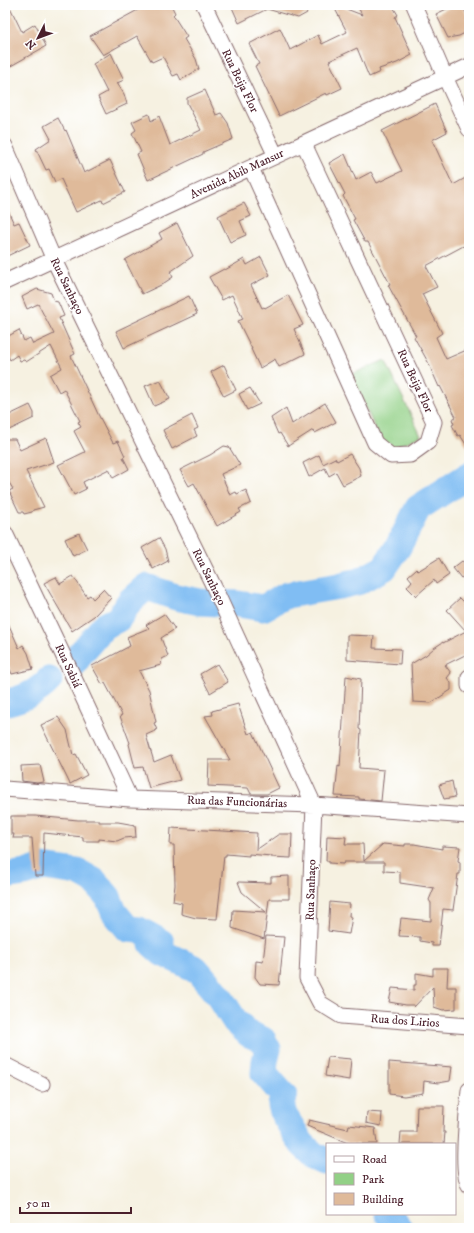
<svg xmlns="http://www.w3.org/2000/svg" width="474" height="1233" viewBox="0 0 474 1233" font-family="'IM FELL DW Pica',serif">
<rect width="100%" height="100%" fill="#fff"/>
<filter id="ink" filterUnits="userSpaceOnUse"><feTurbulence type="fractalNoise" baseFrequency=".025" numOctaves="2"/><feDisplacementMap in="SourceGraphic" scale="8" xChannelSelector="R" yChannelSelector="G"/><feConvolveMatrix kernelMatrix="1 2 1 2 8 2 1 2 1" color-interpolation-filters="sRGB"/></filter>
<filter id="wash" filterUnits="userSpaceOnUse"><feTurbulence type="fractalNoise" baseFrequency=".012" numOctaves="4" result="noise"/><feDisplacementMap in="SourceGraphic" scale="16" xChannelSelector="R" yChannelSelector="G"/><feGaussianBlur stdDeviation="0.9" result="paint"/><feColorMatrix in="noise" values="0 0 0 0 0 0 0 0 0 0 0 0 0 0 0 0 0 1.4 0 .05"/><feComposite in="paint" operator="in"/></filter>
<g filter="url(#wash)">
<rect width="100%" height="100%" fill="#f6f1e1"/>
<path fill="#92d086" stroke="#6e7858" d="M385,360L421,436L386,451L350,375Z"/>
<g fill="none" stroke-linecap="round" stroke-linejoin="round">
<path stroke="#80bdf3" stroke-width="27" d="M74,664L80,654L104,626L118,619L130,601L146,587L176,597L200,602L238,604L263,608L287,595L339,586L360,581L384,568L398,547L418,508L469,475
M5,703C23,698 36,694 49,680
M5,876L25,873L43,867L78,872L94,881L108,897L114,912L128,929L139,930L161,942L152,944L162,953L196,969L219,996L235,1021L249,1034L263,1040L268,1049L265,1061L264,1073L284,1096L281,1105L284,1115L302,1144L314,1155L327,1161
M388,1214L400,1228"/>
</g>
<g id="blocks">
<path fill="#dfba9a" d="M5,5H9L22,32L35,24L46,46L9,67L5,58Z
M147,5H171L175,13L173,15L187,37L184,39L196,59L199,69L181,80L178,74L173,76L163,57L152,62L137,36L103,55L90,36Z
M231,5H303L307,13L298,18L267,9L239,23Z
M333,5H336L362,15L357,5H392L398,15L395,17L412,55L397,63L379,69L380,72L369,77L357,48L329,61L342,88L327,95L326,93L279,116L255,66L259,64L249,44L280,28L290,50L318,35L322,44L347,32Z
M455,5H462L469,19V31L459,36L448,38L436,14Z
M111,53L124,80L117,83L124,94L127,104L106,114L98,97L107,92L93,64Z
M205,90L216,115L221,113L228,123L233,139L203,152V154L148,180L137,154L141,152L132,133L136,130L132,122L149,114L151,121L159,116L170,145L201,130L187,103V98Z
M435,104L447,132L432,140L453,185L469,176V243L426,266L437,287L422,294L442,333L436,337L446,359L469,349V449L460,435L458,436L452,425L454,424L452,419L456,417L440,386L439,387L428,362L414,337L416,336L388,285L390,284L368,242H365L353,220L355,219L343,196L345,194L329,163L345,154L356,180L371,172L377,183L402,171L382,131Z
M58,118L65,131L66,130L84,173L110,160L125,192L103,203L102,200L76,212L61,179L55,182L49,169L46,170L36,149L51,139L44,126Z
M244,203L251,216L240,221L246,235L230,242L218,216Z
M5,204L14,224L19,222L30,245L5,257Z
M177,223L193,256L170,272L173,277L161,285L142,294L125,260L162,239L159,233Z
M261,257L270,275L251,285L262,308L264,307L265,308L288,295L303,325L294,329L305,354L279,367L275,359L260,368L251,349H252L238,321L243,319L232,295L222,300L209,277L224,269L225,270L244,259L247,265Z
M37,289L51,293L54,301L58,302L64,316L59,318L75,354L71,356L98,414L113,443L118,441L125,456L123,457L129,469L113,478L109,469L83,482L86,489L74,495L58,465L85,452L74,431L81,427L78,422L80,421L64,389L59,392L50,375L62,368L51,346L26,362L24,360L20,361L17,355L10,360L8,356L5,357V338L19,330L24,341L30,338L33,344L54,334L38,304L27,309L22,297Z
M189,296L197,314L124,348L116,331Z
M224,365L236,390L224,396L211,372Z
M160,380L170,399L154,406L145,386Z
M250,388L260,404L247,410L239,394Z
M325,403L336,422L315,433L313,430L288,446L280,433L278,434L271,418L286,408L292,424Z
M30,405L34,413V418L5,432V417Z
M192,415L198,428L194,430L197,436L172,449L163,430Z
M46,438L54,462L26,471L44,507L33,510L32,512L24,514L23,512H19L9,491L13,489L5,476V439H15L20,450Z
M224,446L229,447L240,465L221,474L230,495L236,492L237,494L246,490L251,503L239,509L241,512L217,526L194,483L189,486L180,470L210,455Z
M350,454L359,468L361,476L343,485L336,472L329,476L325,468L309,477L303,463L319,455L323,464L335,458L337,461Z
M79,533L87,549L73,556L65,539Z
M159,538L165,549L168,561L153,569L142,548Z
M439,558L449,575L436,584L434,580L416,596L407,587L412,581L408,576L416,569L418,571Z
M462,561L469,566V573L461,578L453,568Z
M73,576L87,597L90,595L93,599L103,589L111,598L94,616L72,631L44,583L56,577L60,584Z
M460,598L469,607V653L445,665L451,673L447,678L451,683V690L431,703L413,702L411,664L426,655L434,648L443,642V643L466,631L447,610Z
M164,614L175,629L161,638L168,656L162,659L161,665L139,671L149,690L156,722L154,723L157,730L146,735L154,762L171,755L180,780L149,788L143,767L135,768L129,744L130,743L120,716L122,715L105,683L102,684L92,666L130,646L127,637L149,628L146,625Z
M5,616L19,648L23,645L28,653L33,669L12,674L5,659Z
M347,635L374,636L373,648L401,649L400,664L347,660Z
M217,664L228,682L210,693L200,674Z
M346,676L361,679L359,729L361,730L359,768L384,770L381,801L359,799V797L335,796L338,766L340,767Z
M238,704L248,734L253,732L279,788L267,794H251L248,788L208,786L209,760H230L205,716L213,715L212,711Z
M58,717L67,730L73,755L76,754L87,775L70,784L41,725Z
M40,765L44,782L37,783L22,781L21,766Z
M452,781L455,797L444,799L439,785Z
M11,816H35L78,820H99V822H118L135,825L136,837L124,838L117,841L99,839V841H83V837L44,833L43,876H35L32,838H13L14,834H11Z
M171,828L257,833L256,850L279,834H292L291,858L271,857V856L249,854V856L226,854V856H224L217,919L196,918L181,914L182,903L173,901L175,885L174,845H170Z
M327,836L346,837L345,844H363L364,861L383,844L405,846V844H414L442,849V846L460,847L458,861L460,862V874H458L453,910L443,909L439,946H432V943L420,941V937L399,936L401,918L431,921V903L429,900L434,888L400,883V872L384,871V862H344L343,864L329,863V861H326Z
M289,876V899H269L264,939L232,928L233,910L266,912L242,892L238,882L271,883V877Z
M330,902L350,904L349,916L352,917L349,934L328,931Z
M266,936L284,937L279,985L260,984L255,977L256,961L263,962Z
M433,968H448L447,987H456V1009L443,1010L434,1007L433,987L414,1007V1005H406L389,1002L392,988L414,990V985H416V973L433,976Z
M328,1057L351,1059L349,1080L325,1076Z
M389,1062L452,1067L450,1081L438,1083L424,1081L423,1093L404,1096L389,1094Z
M417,1106H444L443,1132H445L444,1144H400L401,1132H416Z
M367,1112L382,1113L381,1126L366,1123Z
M309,1120L348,1129L349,1125L375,1128L377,1144H350L307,1126Z"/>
</g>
</g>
<g filter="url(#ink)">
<use href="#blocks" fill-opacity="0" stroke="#86686b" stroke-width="1"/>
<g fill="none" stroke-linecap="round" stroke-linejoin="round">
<defs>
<path id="minor" d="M204,5L276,156
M414,5L445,77L469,129
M5,146L54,260L214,587L314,805L307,978L320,1003L341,1016L469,1026
M251,168L375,443L391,456L410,455L428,442L434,422L304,144
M5,282L469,66
M5,533L73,676L130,799
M469,677V686
M5,789L130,799L314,805L469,816
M5,1065L42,1084
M469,1090C468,1107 460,1175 469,1185"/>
</defs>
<use href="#minor" stroke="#86686b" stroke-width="17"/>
<use href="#minor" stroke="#fff" stroke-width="15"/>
</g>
</g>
<g text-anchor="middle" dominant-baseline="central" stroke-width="3" stroke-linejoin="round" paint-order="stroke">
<g font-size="12" fill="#4a1f2b" stroke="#fff">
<text transform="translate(240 81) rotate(64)">Rua Beija Flor</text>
<text transform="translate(237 174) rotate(-25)">Avenida Abib Mansur</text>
<text transform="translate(67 286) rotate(64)">Rua Sanhaço</text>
<text transform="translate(415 381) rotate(65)">Rua Beija Flor</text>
<text transform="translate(209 577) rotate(64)">Rua Sanhaço</text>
<text transform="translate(68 666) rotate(65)">Rua Sabiá</text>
<text transform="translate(237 802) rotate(2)">Rua das Funcionárias</text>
<text transform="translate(311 890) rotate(-88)">Rua Sanhaço</text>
<text transform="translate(405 1021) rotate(4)">Rua dos Lirios</text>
</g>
</g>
<rect width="474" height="1233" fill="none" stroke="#fff" stroke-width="20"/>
<rect x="326" y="1143" width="130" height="72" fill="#ffffff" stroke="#b7a5aa"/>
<rect x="334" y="1156" width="20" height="6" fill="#ffffff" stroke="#b7a5aa"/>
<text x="362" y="1163" font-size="12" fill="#4a1f2b">Road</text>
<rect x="334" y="1173" width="20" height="12" fill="#92d086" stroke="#b7a5aa"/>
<text x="362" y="1183" font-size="12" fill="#4a1f2b">Park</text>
<rect x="334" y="1193" width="20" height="12" fill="#dfba9a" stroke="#b7a5aa"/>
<text x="362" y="1203" font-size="12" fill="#4a1f2b">Building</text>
<g transform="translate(38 38) rotate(228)" stroke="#ffffff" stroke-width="3" paint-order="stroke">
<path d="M0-3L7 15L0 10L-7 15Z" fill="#4a1f2b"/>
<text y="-6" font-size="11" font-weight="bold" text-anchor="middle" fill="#4a1f2b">N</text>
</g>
<path d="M20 1207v6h111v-6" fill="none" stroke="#4a1f2b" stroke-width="2"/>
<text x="26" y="1207" font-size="12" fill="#4a1f2b" stroke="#ffffff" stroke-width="3" paint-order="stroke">50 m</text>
</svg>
